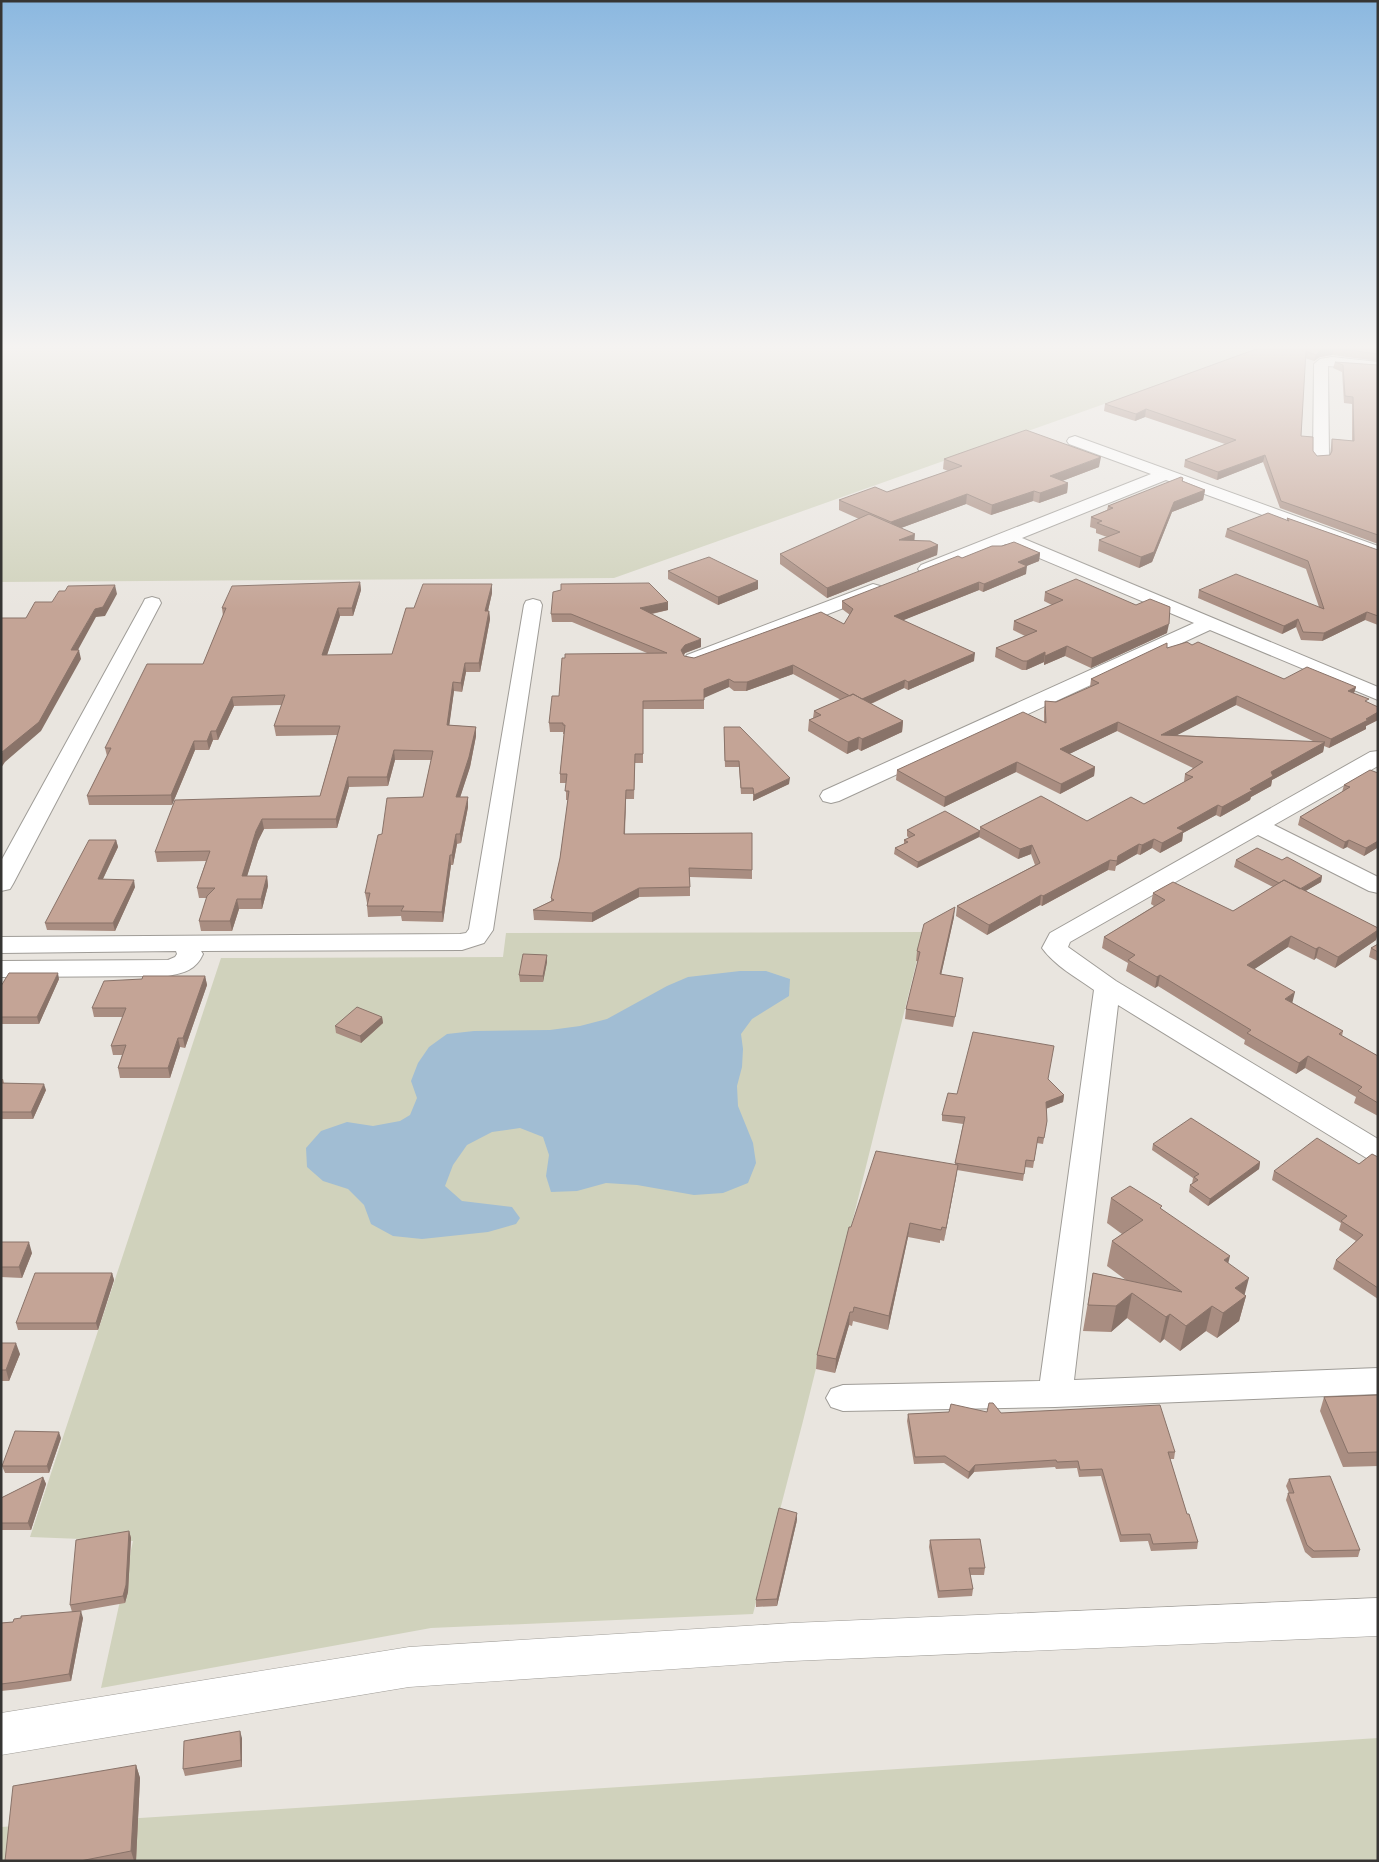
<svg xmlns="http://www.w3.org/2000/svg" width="1379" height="1862" viewBox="0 0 1379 1862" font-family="'Fira Sans',sans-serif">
<rect width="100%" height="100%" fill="#e9e5df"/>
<path fill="#d0d2bc" d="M1,348H1262L614,578L1,582Z
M924,932L803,1421L753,1614L431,1628L101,1688L133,1541L30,1537L221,958L503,957L506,933Z
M1378,1738V1861H1V1827Z"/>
<path fill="#a1bdd3" d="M740,971H766L790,979L789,996L752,1019L741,1034L743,1049L742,1067L737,1086L738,1106L753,1143L756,1163L748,1183L723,1193L694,1195L637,1185L606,1183L577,1191L551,1192L546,1176L549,1155L543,1137L520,1128L492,1132L467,1145L453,1165L445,1186L462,1201L512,1207L520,1218L516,1224L488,1232L422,1239L393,1236L371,1224L364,1205L348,1189L323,1181L307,1167L306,1148L321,1131L347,1122L373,1126L400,1121L410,1115L417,1098L411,1081L418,1063L429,1047L447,1034L474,1031L550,1030L580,1026L607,1019L667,986L688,977Z"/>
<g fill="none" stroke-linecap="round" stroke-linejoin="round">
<defs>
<path id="street" d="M1332,357L1378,362V370L1328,366L1329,458L1327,461H1315L1313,458L1314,364L1320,359Z
M1075,436L1378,546V557L1166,480L1022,538L1378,687V700L1210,630L839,801L831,803L823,801L820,796L823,791L1194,623L1006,544L933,573L927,574L921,573L918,569L921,565L1151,474L1069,444L1067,441L1069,438Z
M873,584L880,586L882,590L880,594L701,663L694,665L687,663L684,659L687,655Z
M152,597L159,599L161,603L13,884L10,889L1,891V861L143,603L145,599Z
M533,599L540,601L542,605L493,930L484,943L462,950L201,951L203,954C196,970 184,973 168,976L1,977V961L168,960L175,957L177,954L176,951L1,953V937L460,934L466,933L469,929L524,605L526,601Z
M1378,751V766L1274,825L1378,877V893L1369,891L1258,835L1070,942L1068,947L1116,981L1378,1139V1162L1368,1159L1118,1005L1074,1380L1378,1368V1394L1055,1407L843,1411L831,1407L826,1398L831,1389L843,1385L1040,1381L1094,990C1076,977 1055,966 1042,948L1050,933L1370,752Z"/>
<path id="secondary" d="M1378,1598V1636L792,1661L409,1687L1,1755V1713L409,1647L792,1623Z"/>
</defs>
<use href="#street" stroke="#9f9c97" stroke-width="2"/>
<use href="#secondary" stroke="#9f9c97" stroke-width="1"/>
<use href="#street" fill="#fff" fill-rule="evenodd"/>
<use href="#secondary" fill="#fff" fill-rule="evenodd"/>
</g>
<path fill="#a98d81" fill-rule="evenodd" d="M1259,348H1378V361L1332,355L1320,357L1314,361L1305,358L1301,436L1317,456L1330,455L1332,439L1352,441V404L1344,403L1342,372L1333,368L1335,362L1378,365V544L1280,508L1263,462L1217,480L1184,467L1185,460L1225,444L1145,417L1135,421L1104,411L1105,404Z
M944,459L1099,467L1062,481L1068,483L1067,493L1039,503L1033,501L991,515L966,504L901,528L914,541L938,545L937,555L827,598L780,564V554L859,519L839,510V500L887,492L948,471L943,469Z
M1183,478V481L1205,490L1203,500L1172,512L1152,562L1139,568L1098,551L1099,540L1107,537L1096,533V529L1090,527L1091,517L1107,510L1108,506Z
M1287,518L1378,550V625L1365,620L1322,641L1301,640L1296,627L1282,634L1198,598L1199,590L1319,607L1306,569L1225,537L1227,529L1287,520Z
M1040,553L1039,561L1026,566V574L983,592L979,590L903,620L974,661L908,690L904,688L871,704L903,721L902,732L861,751L858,749L847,754L808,731L809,720L813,718L814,711L841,700L793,674L746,691H734L729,687L704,697V709H643V763H635L634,799H626L625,834L752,833V879L690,877V896L639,897L592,922L534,920L533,910L551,901V898L560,858L568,800H566V783H560V774L564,734H563V732H550L549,723L559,696L647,653L572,622H552L551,614L668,602V610L652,614L701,647L685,653L684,655V656L694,658L844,624L850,615L842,609V601L962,558Z
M668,571L758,581V589L718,605L668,579Z
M360,582L361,590L353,616H340L327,655L392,654L414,608L492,584V593L488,611H489L490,619L480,672H466L462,692L454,691L449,725L476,727V736L470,767L460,797L468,807L461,843L457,844L453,865H451L443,922L402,921L401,916L368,917L367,906V903L365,893L382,834L423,797L431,760H395L388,786L349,787L337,828L264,829L258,841L247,876H267L268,886L262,909H239L232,931H201L199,921L207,898H199L197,888L206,861L157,862L155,852L320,796L337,735L276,736L274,726L282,705L234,706L218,740H213L209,750H195L172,805H89L87,796L107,756L105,748L203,664L223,616L222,608Z
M1045,592L1167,633L1091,668L1065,656L1044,665V662L1026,670H1022L995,657L996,648L1025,636L1013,630L1014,621L1052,605L1044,601Z
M1192,645L1284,679L1356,687L1354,693L1368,703L1378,707V720L1366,726V729L1329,748L1324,746L1323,752L1272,780L1271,786L1251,797L1250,800L1220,817L1216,815L1183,833L1182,841L1160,853L1152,848L1140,855L1137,854L1116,866L1115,871L1108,870L1042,906L1040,905L987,935L956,916L957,906L1035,865L1031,854L1018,859L979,837L917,868L894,854L895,848L904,844V840L909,838L907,836V830L980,831V827L1087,821L1144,804L1184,782L1185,774L1193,768L1117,731L1069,754L1095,767L1094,776L1060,794L1016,772L944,807L896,780L897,770L1044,722V711L1045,701L1056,702L1090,687L1091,679L1167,648ZM1236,705L1315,742L1176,735Z
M724,733L789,784L753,801V794H741L739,767H725Z
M1378,773V848H1377L1364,856L1347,847L1343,849L1298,825L1300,817L1342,792L1344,785Z
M116,840L118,847L103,879L135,887L115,931L47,930L45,923Z
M1236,860H1282L1322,876L1321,882L1305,891L1378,928V933L1376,940L1335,968L1316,958L1314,960L1288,947L1254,969L1293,1003L1343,1031L1342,1036L1378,1056V1116L1354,1103L1356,1097L1305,1068L1296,1074L1244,1044L1245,1040L1158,986L1155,988L1126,971L1128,963L1102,948L1104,937L1154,906L1151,904L1153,893L1233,911L1273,887L1234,867Z
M954,917L941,975L961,988L953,1027L905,1019L906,1009L918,961H916L917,951Z
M1378,944V961L1369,957L1371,948Z
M547,955V962L543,982H520L519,975Z
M205,976L207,985L185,1048L180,1047L170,1078H120L118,1068L122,1055H113L111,1046L123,1017H94L92,1008Z
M59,979L39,1024H1V986Z
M382,1017L383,1023L361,1043L336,1033L335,1026Z
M1,1079H3L4,1083L46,1090L33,1119H1Z
M1048,1080L1064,1095L1063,1102L1046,1109L1047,1121L1043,1144L1037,1143L1033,1168L1025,1167L1023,1181L957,1170L944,1241L940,1240V1243L908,1237L888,1330L853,1321L852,1326L849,1325L835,1373L816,1369L817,1355L851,1227L955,1164L963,1124L942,1121V1115L957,1094Z
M1153,1144L1260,1162L1259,1169L1208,1206L1189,1192L1190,1185L1192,1184L1193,1178L1152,1150Z
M1378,1157V1299L1333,1269L1336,1260L1356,1241L1339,1230L1341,1223L1272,1180L1274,1171L1359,1164Z
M1111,1198L1162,1209L1228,1263L1244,1295L1246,1296L1239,1321L1217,1338L1206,1331L1180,1351L1164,1339L1160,1343L1127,1318L1111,1332L1083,1331L1093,1273L1126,1280L1107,1266L1112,1241L1122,1234L1107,1223Z
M1,1242L32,1253L22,1278L1,1277Z
M112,1273L114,1280L98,1330H18L16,1323Z
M1,1343L20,1354L9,1381H1Z
M1378,1395V1466L1343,1467L1320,1411L1324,1397Z
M987,1412L1001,1413L1175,1452L1174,1459H1170L1187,1514L1198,1542L1197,1549L1151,1551L1148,1541L1120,1542L1101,1476L1079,1477L1077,1468L1056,1469L1055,1467L974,1472L968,1479L944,1463L914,1464L907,1421L908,1414Z
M61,1438L49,1473H5L2,1466Z
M43,1477L46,1484L31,1530H1V1498Z
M1289,1479L1360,1550L1358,1557L1312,1558L1305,1552L1286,1500L1288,1493H1289L1286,1486Z
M797,1520L777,1606L756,1607V1600Z
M129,1531L131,1538L128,1592L125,1603L74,1612L83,1618L71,1681L20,1689L1,1691V1623L13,1622L72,1612L70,1605Z
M930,1540L985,1568L984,1575H970L973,1589L972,1596L938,1598L929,1547Z
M242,1738V1767L185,1776L183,1769Z
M136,1765L140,1778L136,1861H5Z"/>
<path fill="#897369" d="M1334,348L1332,355L1320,357L1314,361L1316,355L1321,350Z
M1146,409L1145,417L1135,421L1136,414Z
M1265,455L1263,462L1217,480L1218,472Z
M1101,457L1099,467L1049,486L1050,476Z
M1068,483L1067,493L1039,503L1040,493Z
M1205,490L1203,500L1172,512L1152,562L1139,568L1141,557L1174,502Z
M1034,491L1033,501L991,515L992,505Z
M967,494L966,504L890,532L891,522Z
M915,534L914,545L899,540Z
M938,545L937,555L827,598V588Z
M1040,553L1039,561L1017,570L1018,562Z
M1027,566L1026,574L983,592L984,584Z
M758,581V589L718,605V597Z
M360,582L361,590L353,616L352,608Z
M979,582V590L894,624V616Z
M492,584V593L486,619L485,611Z
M115,585L117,594L105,616L96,617L73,659L71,650L95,609Z
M668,602V610L640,616V608Z
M338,608L340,616L324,664L322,655Z
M489,611L490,619L480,672L479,663Z
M1367,612L1365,620L1322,641L1324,633Z
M1298,619L1296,627L1282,634L1284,626Z
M1169,624L1167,633L1091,668L1092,658Z
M701,639V647L685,653L682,658L681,650L685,645Z
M1067,646L1065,656L1044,665L1045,656Z
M79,650L81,659L41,731L5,762L1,768V754Z
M1045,652L1044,662L1026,670L1027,661Z
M975,653L974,661L908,690V682Z
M465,663L466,672L462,692L461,683Z
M793,665V674L746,691L747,682Z
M729,679V687L704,698V689Z
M905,680L904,688L859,709V700Z
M453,682L454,691L448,735L447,725Z
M1356,687L1353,696L1348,691Z
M1237,696L1236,705L1162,743L1161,735Z
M232,697L234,706L218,740L216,731Z
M1378,712V720L1366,726V729L1329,748L1331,739Z
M903,721L902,732L861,751L862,739Z
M1118,722L1117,731L1059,759L1060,749Z
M476,727V736L470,767L457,807L456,797Z
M211,731L213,740L209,750L207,741Z
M859,737L858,749L847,754L848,742Z
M194,741L195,750L172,805L171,795Z
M1325,742L1323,752L1272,780L1271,786L1251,797L1250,800L1220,817L1222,807L1250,789L1271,772Z
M394,750L395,760L388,786L387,777Z
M1017,762L1016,772L944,807L945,797Z
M1095,767L1094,776L1060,794L1061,784Z
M348,777L349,787L337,828L336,819Z
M790,778L789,784L753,801L754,795Z
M626,790V799L624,843V834Z
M468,797V807L461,843L460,834Z
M1218,805L1216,815L1183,833L1182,841L1160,853L1162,843L1177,828Z
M262,819L264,829L258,841L244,886L242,876L256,831Z
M980,831L979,837L917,868L918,862Z
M456,834L457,844L453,865L452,855Z
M1154,839L1152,848L1140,855L1142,845Z
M116,840L118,847L99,887L98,879Z
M1349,840L1347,847L1343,849L1345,842Z
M1378,841L1377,848L1364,856L1366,848Z
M1139,844L1137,854L1116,866L1115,871L1118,856Z
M1032,845L1031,854L1018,859L1020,849Z
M450,855L451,865L443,922L442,912Z
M1110,860L1108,870L1042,906L1043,896Z
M267,876L268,886L262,909L261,899Z
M1322,876L1321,882L1294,898L1296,892Z
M134,880L135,887L115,931L113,923Z
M639,888V897L592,922V913Z
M1041,895L1040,905L987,935L989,925Z
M237,899L239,909L232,931L230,921Z
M955,907L954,917L939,984L940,974Z
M1378,930L1376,940L1335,968L1338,957Z
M1291,936L1288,947L1244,976L1247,965Z
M1319,947L1316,958L1314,960L1316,949Z
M547,955V962L543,982V976Z
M58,973L59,979L39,1024L37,1017Z
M1160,975L1158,986L1155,988L1157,977Z
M205,976L207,985L185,1048L183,1038Z
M1295,992L1292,1004L1285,999Z
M382,1017L383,1023L361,1043L360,1036Z
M178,1038L180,1047L170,1078L168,1068Z
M1308,1056L1305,1068L1296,1074L1299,1063Z
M44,1084L46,1090L33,1119L31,1112Z
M1064,1095L1063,1102L1045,1109L1046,1102Z
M1260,1162L1259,1169L1208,1206L1210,1199Z
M958,1165L956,1178L944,1241L946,1228Z
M910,1223L908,1237L888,1330L889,1316Z
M29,1242L32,1253L22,1278L19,1267Z
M1230,1256L1224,1281V1260Z
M112,1273L114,1280L98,1330L96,1323Z
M1249,1278L1244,1297L1246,1296L1239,1321L1217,1338L1223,1313L1235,1288Z
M1132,1293L1127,1318L1111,1332L1116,1306Z
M1212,1306L1206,1331L1180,1351L1186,1326Z
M850,1312L849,1325L835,1373L836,1359Z
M1170,1314L1164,1339L1160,1343L1166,1317Z
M16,1343L20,1354L9,1381L6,1370Z
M59,1432L61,1438L49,1473L47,1466Z
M975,1465L974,1472L968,1479L969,1472Z
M43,1477L46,1484L31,1530L28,1523Z
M797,1513V1520L777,1606V1599Z
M129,1531L131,1538L128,1592L125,1603L123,1596Z
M81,1611L83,1618L71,1681L69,1674Z
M240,1731L242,1738V1767L241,1760Z
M136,1765L140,1778L136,1861H134L131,1851Z"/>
<path fill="#c4a496" stroke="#897369" d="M1259,348H1378V354L1334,348L1321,350L1316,355L1306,351L1301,436L1313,437V451L1317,456L1330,455L1332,451V439L1354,441L1353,397L1345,396L1343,365L1335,362L1378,365V535L1281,501L1265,455L1218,472L1185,460L1236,440L1146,409L1136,414L1105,404Z
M1026,430L1101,457L1050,476L1068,483L1040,493L1034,491L992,505L967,494L891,522L839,500L875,487L887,492L962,466L944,459Z
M1181,477L1183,478L1182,481L1205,490L1174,502L1154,552L1141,557L1099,540L1120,532L1097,523L1102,521L1091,517L1113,508L1108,506Z
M1268,513L1289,521L1287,518L1378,550V616L1367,612L1324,633L1303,632L1298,619L1284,626L1199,590L1236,574L1324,609L1308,561L1227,529Z
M869,514L915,534L899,540L930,541L938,545L827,588L780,554Z
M1014,542L1040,553L1018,562L1027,566L984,584L979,582L894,616L975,653L908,682L905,680L862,699L853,694L850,696L793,665L747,682H734L729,679L704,689V700L643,701V754H635L634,790H626L624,834L752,833V870L689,868L690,887L639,888L592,913L533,910L554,900L551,898L560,858L569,791H565L567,774H560L565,725H563V723H549L552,696H559L562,658H565V654L667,653L571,614H551L553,592L561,590V584L649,583L668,602L640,608L701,639L685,645L681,650L684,656L694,658L821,612L844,624L853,609L842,601L958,556L962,558L992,546H1002Z
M709,557L758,581L718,597L668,571Z
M1076,579L1136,605L1150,599L1170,607L1169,624L1092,658L1067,646L1045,656V652L1027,661H1023L996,648L1037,631L1014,621L1063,600L1045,592Z
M360,582L352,608H338L322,655L392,654L406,608H414L423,584H492L485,611H489L479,663H465L461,683L453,682L447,725L476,727L469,757L456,797H468L460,834H456L452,855H450L442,912L401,911L404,906H367L370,893H365L378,835L382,834L387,798L423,797L433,751L394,750L387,777H348L336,819H262L256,831L242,876H267L261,899H237L230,921H199L207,896L215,888H197L210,851L155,852L175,800L320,796L340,726H274L285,695L232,697L216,731H211L207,741H194L171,795L87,796L111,748H105L147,664H203L226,608H222L232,586Z
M115,585L103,607L95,609L71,650H79L39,722L2,752L1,754V618H26L35,602H52L59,591H65L68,586Z
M1187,642L1192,645L1198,642L1284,679L1307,667L1356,687L1348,691L1369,699L1365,701L1378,707V712L1366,719L1368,720L1331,739L1237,696L1161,735L1325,742L1271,772L1273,776L1250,789L1253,790L1222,807L1218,805L1177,828L1184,831L1162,843L1154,839L1142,845L1139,844L1118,856L1117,861L1110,860L1043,896L1041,895L989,925L957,906L1040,863L1032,845L1020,849L980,827L1041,796L1087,821L1131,797L1144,804L1193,777L1185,774L1203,762L1118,722L1060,749L1095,767L1061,784L1017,762L945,797L897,770L1023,712L1046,723L1045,701L1056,702L1099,683L1091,679L1167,643V648Z
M853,694L903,721L862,739L859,737L848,742L809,720L821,715L814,711Z
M724,727H740L790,778L754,795L753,788H741L739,761H725Z
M1370,770L1378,773V841L1366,848L1349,840L1345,842L1300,817L1350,787L1344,785Z
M945,811L980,831L918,862L895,848L908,842L904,840L915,835L907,830Z
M89,840H116L98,879L134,880L113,923H45Z
M1257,848L1282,860L1287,857L1322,876L1300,889L1284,880L1279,883L1236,860Z
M1284,880L1378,928V930L1338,957L1319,947L1316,949L1291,936L1247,965L1295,992L1285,999L1343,1031L1339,1034L1378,1056V1103L1358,1091L1362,1087L1308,1056L1299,1063L1247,1033L1251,1030L1160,975L1157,977L1128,960L1135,955L1104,937L1165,900L1153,893L1173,882L1233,911Z
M955,907L940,974L963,978L955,1017L906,1009L920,952L917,951L924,924Z
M1378,944V952L1371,948Z
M523,954L547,955L543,976L519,975Z
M9,973H58L37,1017H1V986Z
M143,976H205L183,1038H178L168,1068H118L126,1045L111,1046L126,1008H92L104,981L142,979Z
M357,1007L382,1017L360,1036L335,1026Z
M973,1032L1054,1046L1048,1079L1064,1095L1046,1102L1047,1121L1044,1138L1038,1137L1034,1161L1026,1160L1024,1174L955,1163L965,1117L942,1115L948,1093L957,1094Z
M1,1083L44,1084L31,1112H1Z
M1191,1118L1260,1162L1210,1199L1190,1185L1198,1180L1194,1177L1199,1174L1153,1144Z
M1317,1138L1359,1164L1372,1154L1378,1157V1288L1336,1260L1363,1235L1341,1221L1347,1216L1274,1171Z
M876,1151L958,1165L946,1228L942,1227L941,1230L910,1223L889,1316L854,1307L853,1312H850L836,1359L817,1355L849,1227H851Z
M1130,1186L1162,1206L1160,1208L1230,1256L1224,1260L1249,1278L1235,1288L1246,1296L1223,1313L1212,1306L1186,1326L1170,1314L1166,1317L1132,1293L1116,1306L1088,1305L1093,1273L1182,1292L1112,1241L1143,1220L1111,1198Z
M1,1242H29L19,1267H1Z
M35,1273H112L96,1323H16Z
M1,1343H16L6,1370H1Z
M1378,1395V1452L1348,1453L1324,1397Z
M989,1403H993L1001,1413L1160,1405L1175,1452H1168L1187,1514H1189L1198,1542L1153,1544L1150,1534L1121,1535L1102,1469L1080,1470L1078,1461L1057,1462L1056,1460L975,1465L969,1472L945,1456L915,1457L908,1414L949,1412L951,1404L987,1412Z
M15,1431L59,1432L47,1466H2Z
M1330,1476L1360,1550L1314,1551L1307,1545L1288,1493H1294L1289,1479Z
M43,1477L28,1523H1V1498Z
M779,1508L797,1513L777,1599L756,1600Z
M129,1531L126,1585L123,1596L70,1605L76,1540Z
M980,1539L985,1568H969L973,1589L939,1591L930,1540Z
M81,1611L69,1674L17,1682L1,1684V1623L13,1622L14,1619L21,1618V1616Z
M240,1731L241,1760L183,1769L184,1741Z
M136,1765L131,1851L80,1861H5L13,1786Z"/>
<linearGradient id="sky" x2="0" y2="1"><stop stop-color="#8bb8e0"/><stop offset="0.57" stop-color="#f5f3f1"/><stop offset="1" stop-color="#f5f3f1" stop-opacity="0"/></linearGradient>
<rect width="1379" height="609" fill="url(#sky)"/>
<rect width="1379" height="1862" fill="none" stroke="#363533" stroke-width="5"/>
</svg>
